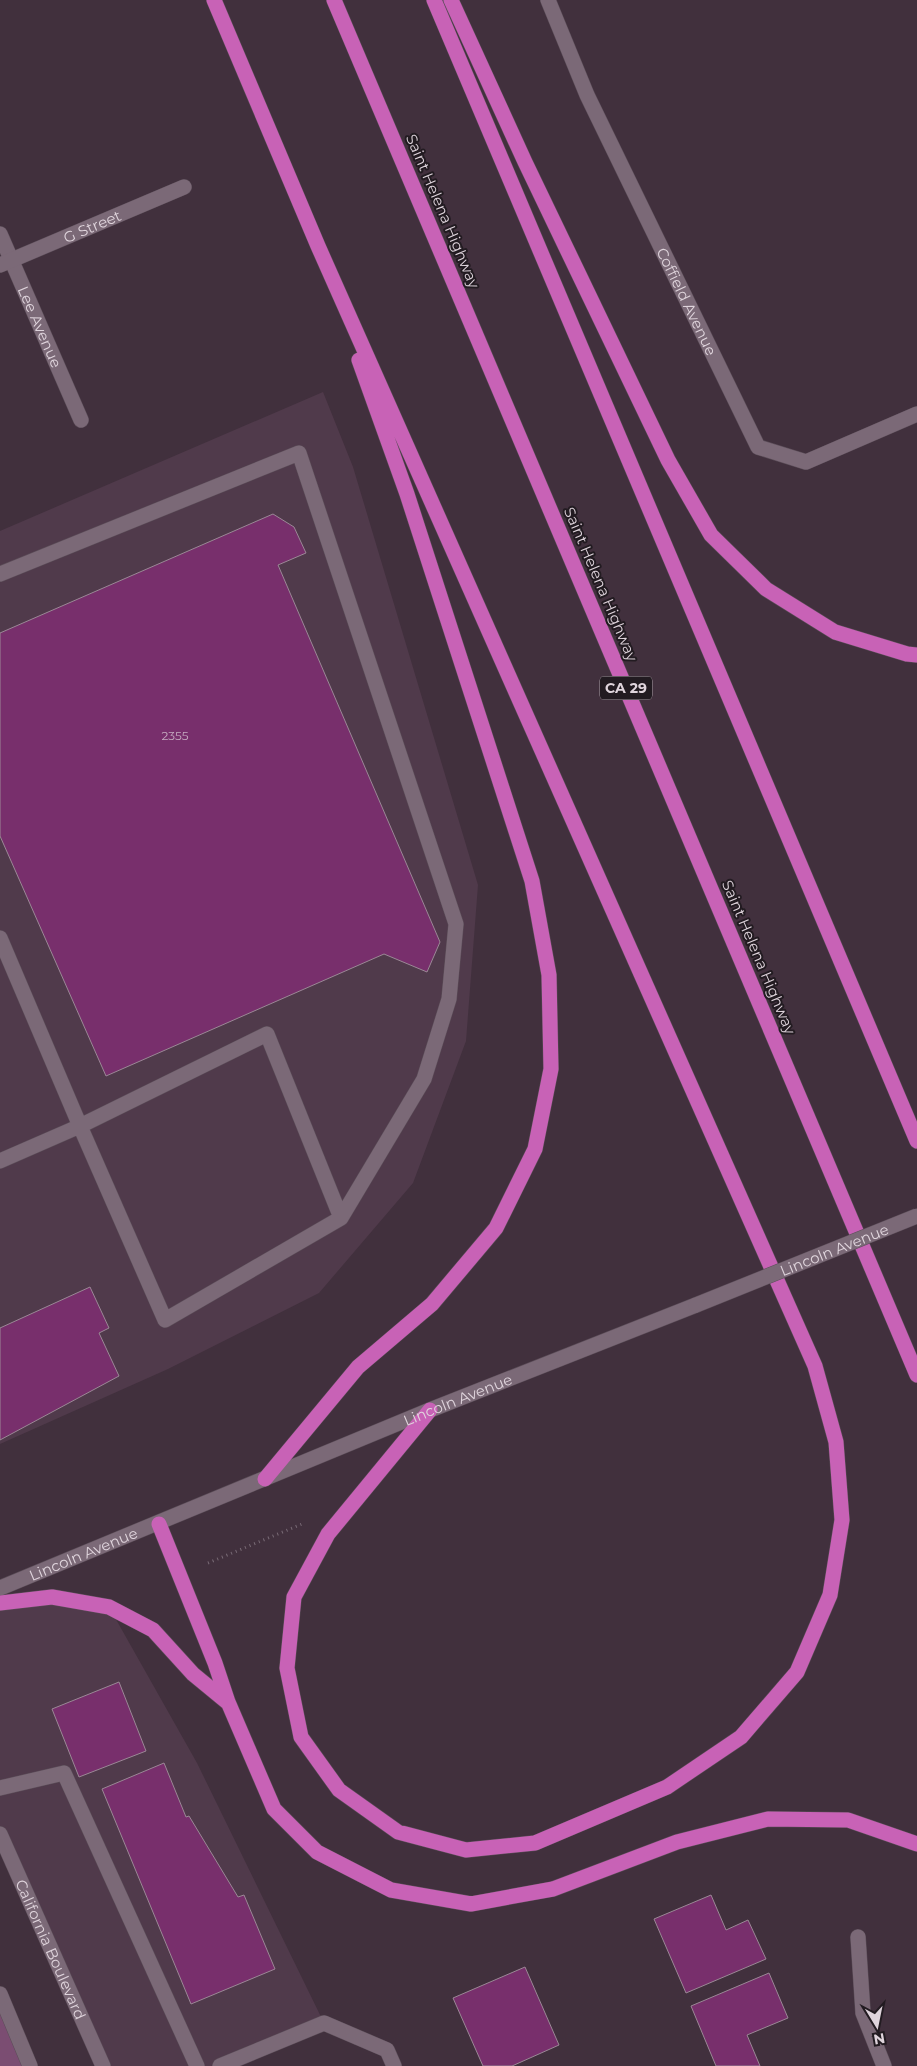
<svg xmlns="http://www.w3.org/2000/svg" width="917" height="2066" viewBox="0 0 917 2066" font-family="Montserrat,sans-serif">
<rect width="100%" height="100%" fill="#41303d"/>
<path fill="#503a4b" d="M323,392L353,467L478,885L466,1041L413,1183L319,1293L168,1369L0,1444V531Z
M52,1597L109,1607L197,1763L324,2023L220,2066H103L0,1834V1603Z"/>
<path fill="#7b4d72" d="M0,1994L30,2066H0Z"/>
<path fill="#782f6c" stroke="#9b8896" d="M273,514L294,527L306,553L278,565L440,942L427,972L384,954L106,1076L0,836V633Z
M90,1287L109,1328L99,1333L119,1376L0,1440V1328Z
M119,1682L146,1751L79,1777L52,1709Z
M164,1763L186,1817L189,1816L238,1897L244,1895L275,1969L191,2004L102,1789Z
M711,1895L726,1930L748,1920L766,1959L686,1993L654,1919Z
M525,1967L559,2045L512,2066H483L453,1998Z
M769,1973L788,2018L747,2035L760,2066H716L691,2006Z"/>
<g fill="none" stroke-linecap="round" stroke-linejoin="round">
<defs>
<path id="lane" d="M0,574L299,453L456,924L449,999L424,1079L341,1218L165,1320L80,1126L0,1161
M0,938L80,1126L267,1034L341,1218
M0,1788L64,1773L197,2066"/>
<g id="street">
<path id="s1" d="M548,0L587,95L758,447L806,462L917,414"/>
<path id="s2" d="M0,234L81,420"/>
<path id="s3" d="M0,265L184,187"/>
<path d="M858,1937L863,2013L884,2066"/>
<path d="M220,2066L324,2023L387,2050L394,2066"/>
</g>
<g id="secondary">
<path id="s4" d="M0,1588L430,1410L696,1305"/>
<path id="s5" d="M0,1834L103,2066"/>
<path d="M0,1994L30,2066"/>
</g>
<path id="highway" d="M214,0L318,246L815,1366L836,1442L842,1520L830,1595L797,1672L741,1737L667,1787L535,1843L466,1850L398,1832L339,1790L301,1737L287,1668L294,1597L328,1534L430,1410
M334,0L917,1375
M434,0L917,1141
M451,0L525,162L668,460L711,535L766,589L835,632L907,654L917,655
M265,1479L358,1367L432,1304L496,1228L535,1149L551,1069L549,975L532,881L407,494L359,360
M159,1524L215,1663L228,1702L274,1809L317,1852L391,1890L471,1904L553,1889L677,1842L768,1819L848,1820L917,1844
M0,1603L52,1597L109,1607L153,1630L193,1674L227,1702"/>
</defs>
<use href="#lane" stroke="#5b4d58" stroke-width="16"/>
<use href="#street" stroke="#5b4d58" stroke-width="16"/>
<use href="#secondary" stroke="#5b4d58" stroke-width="16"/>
<use href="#highway" stroke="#5b4d58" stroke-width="16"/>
<path stroke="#796b76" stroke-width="3" stroke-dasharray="1 4" stroke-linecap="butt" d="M208,1563L302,1524"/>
<use href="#lane" stroke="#7b6977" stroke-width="15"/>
<use href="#street" stroke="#7b6977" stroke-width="15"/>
<use href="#secondary" stroke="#7b6977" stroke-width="15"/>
<use href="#highway" stroke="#c862b6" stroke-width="15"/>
<defs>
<g id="secondary-bridge">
<path id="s6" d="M696,1305L917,1216"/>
</g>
</defs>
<use href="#secondary-bridge" stroke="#5b4d58" stroke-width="16" stroke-linecap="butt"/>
<use href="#secondary-bridge" stroke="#7b6977" stroke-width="15"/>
</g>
<g text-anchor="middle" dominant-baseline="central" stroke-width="4" stroke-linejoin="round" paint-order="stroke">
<g font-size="12" fill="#c5abc0">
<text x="175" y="735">2355</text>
</g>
<rect fill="#221b21" stroke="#a69ca4" stroke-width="1" x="600" y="676.5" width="52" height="23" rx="4"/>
<g font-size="14" font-weight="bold" fill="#dfd4dc">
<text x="626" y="688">CA 29</text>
</g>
<g font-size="15" fill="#dfd4dc" stroke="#221b21">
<text transform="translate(443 211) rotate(67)">Saint Helena Highway</text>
<text stroke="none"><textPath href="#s3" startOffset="100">G Street</textPath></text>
<text stroke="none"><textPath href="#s1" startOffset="332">Coffield Avenue</textPath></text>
<text stroke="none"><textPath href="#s2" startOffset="101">Lee Avenue</textPath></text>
<text transform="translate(601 584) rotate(67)">Saint Helena Highway</text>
<text transform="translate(759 957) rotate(67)">Saint Helena Highway</text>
<text stroke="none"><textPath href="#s6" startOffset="149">Lincoln Avenue</textPath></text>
<text stroke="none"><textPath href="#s4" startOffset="495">Lincoln Avenue</textPath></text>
<text stroke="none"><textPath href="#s4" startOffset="90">Lincoln Avenue</textPath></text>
<text stroke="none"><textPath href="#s5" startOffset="126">California Boulevard</textPath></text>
</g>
</g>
<g transform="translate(877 2026) rotate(170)" stroke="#221b21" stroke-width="4" paint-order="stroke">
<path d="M0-4L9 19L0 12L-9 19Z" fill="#dfd4dc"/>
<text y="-8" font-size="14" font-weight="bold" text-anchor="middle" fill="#dfd4dc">N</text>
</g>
</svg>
